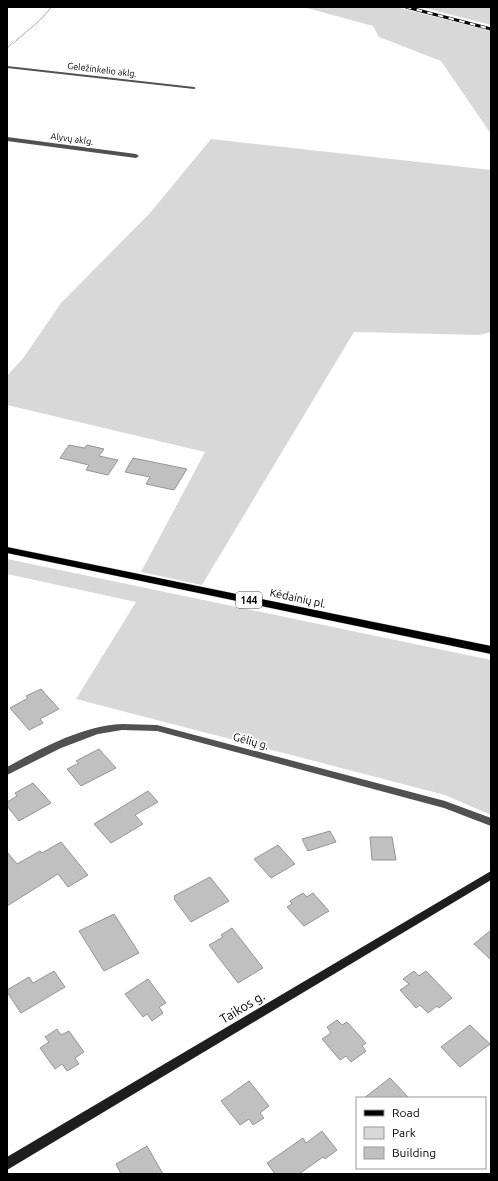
<svg xmlns="http://www.w3.org/2000/svg" width="498" height="1181" viewBox="0 0 498 1181" font-family="Ubuntu,sans-serif">
<rect width="100%" height="100%" fill="#fff"/>
<path fill="#d8d8d8" d="M303,7H396L491,31V134L441,61L379,37L373,26Z
M421,7H491V25Z
M211,139L491,170V332L480,335L354,332L202,585L141,572L205,452L7,405V376L24,357L61,303L150,213Z
M7,559L491,660V815L445,795L76,699L136,602L7,574Z"/>
<path fill="#c0c0c0" stroke="#959595" d="M69,445L84,448L87,445L104,449L99,456L118,460L108,475L86,470L89,465L60,458Z
M133,458L187,469L174,490L146,484L150,477L125,472Z
M41,689L59,709L40,719L43,723L29,730L10,708L28,698L26,696Z
M99,749L116,768L81,786L67,769L79,763L76,761Z
M33,783L51,803L19,821L7,806V802L17,796L15,793Z
M148,791L158,802L135,815L143,824L111,843L94,824Z
M330,831L336,842L308,851L302,839Z
M370,837H392L396,860H372Z
M61,842L88,875L68,887L58,874L7,906V852L17,864L40,851L42,853Z
M278,845L295,864L271,878L254,859Z
M210,877L229,901L191,922L174,899L175,898L174,896Z
M303,893L307,897L313,893L329,911L304,926L287,907L292,904L290,901Z
M114,914L139,953L104,971L79,931Z
M232,928L263,968L238,983L209,945L223,937L221,935Z
M491,930V960L474,944Z
M54,971L65,987L21,1013L7,992V990L29,977L33,983Z
M414,971L419,976L426,971L452,998L439,1008L437,1006L428,1013L420,1005L416,1008L400,990L409,984L403,979Z
M148,979L166,1003L159,1007L163,1013L152,1021L147,1014L143,1017L125,994Z
M337,1020L342,1025L347,1022L366,1043L362,1046L366,1051L351,1062L346,1056L340,1060L322,1039L331,1033L327,1027Z
M470,1025L490,1044L460,1067L441,1047Z
M57,1029L61,1035L69,1031L84,1052L75,1058L79,1064L67,1071L62,1064L55,1069L40,1048L49,1042L45,1037Z
M390,1078L409,1098H364Z
M249,1081L269,1106L260,1113L264,1118L253,1125L249,1119L240,1125L221,1101Z
M322,1131L337,1150L325,1159L323,1157L299,1174H275L267,1163L303,1138L306,1143Z
M147,1146L163,1174H121L116,1164Z"/>
<g fill="none" stroke-linecap="round" stroke-linejoin="round">
<defs>
<path id="primary" d="M7,547L491,646V654L7,553Z"/>
</defs>
<use href="#primary" stroke="#dbdbdb" stroke-width="1"/>
<path stroke="#737373" stroke-width="1.5" stroke-dasharray="0.5 1" stroke-linecap="butt" d="M7,48L37,23L52,7"/>
<path fill="#515151" fill-rule="evenodd" d="M7,66L194,87L196,88L194,89L7,68Z
M7,137L136,154L139,156L136,158L7,141Z
M122,724L157,725L445,801L491,818V826L444,808L157,731L122,730L98,734L61,748L7,775V767C43,748 81,726 122,724Z"/>
<path fill="#1e1e1e" fill-rule="evenodd" d="M491,871V880L7,1170V1157Z"/>
<use href="#primary" fill="#000" fill-rule="evenodd"/>
<defs>
<path id="rail" d="M406,7L491,29"/>
</defs>
<use href="#rail" stroke="#000" stroke-width="3"/>
<use href="#rail" stroke="#fff" stroke-width="2" stroke-dasharray="5.5" stroke-linecap="butt"/>
</g>
<g text-anchor="middle" dominant-baseline="central" stroke-width="3.5" stroke-linejoin="round" paint-order="stroke">
<g font-size="9" fill="#000" stroke="#fff">
<text transform="translate(102 70) rotate(7)">Geležinkelio aklg.</text>
<text transform="translate(72 139) rotate(8)">Alyvų aklg.</text>
</g>
<rect fill="#fff" stroke="#4c4c4c" stroke-width="1" x="236" y="592" width="26" height="16" rx="3"/>
<g font-size="10" font-weight="bold" fill="#000">
<text x="249" y="600">144</text>
</g>
<g font-size="11" fill="#000" stroke="#fff">
<text transform="translate(298 598) rotate(12)">Kėdainių pl.</text>
<text transform="translate(251 741) rotate(15)">Gėlių g.</text>
</g>
<g font-size="13" fill="#000" stroke="#fff">
<text transform="translate(242 1007) rotate(-31)">Taikos g.</text>
</g>
</g>
<rect width="498" height="1181" fill="none" stroke="#000000" stroke-width="16"/>
<rect x="356" y="1097" width="130" height="72" fill="#ffffff" stroke="#999999"/>
<rect x="364" y="1110" width="20" height="6" fill="#000000" stroke="#999999"/>
<text x="392" y="1117" font-size="12" fill="#000000">Road</text>
<rect x="364" y="1127" width="20" height="12" fill="#d8d8d8" stroke="#999999"/>
<text x="392" y="1137" font-size="12" fill="#000000">Park</text>
<rect x="364" y="1147" width="20" height="12" fill="#c0c0c0" stroke="#999999"/>
<text x="392" y="1157" font-size="12" fill="#000000">Building</text>
</svg>
